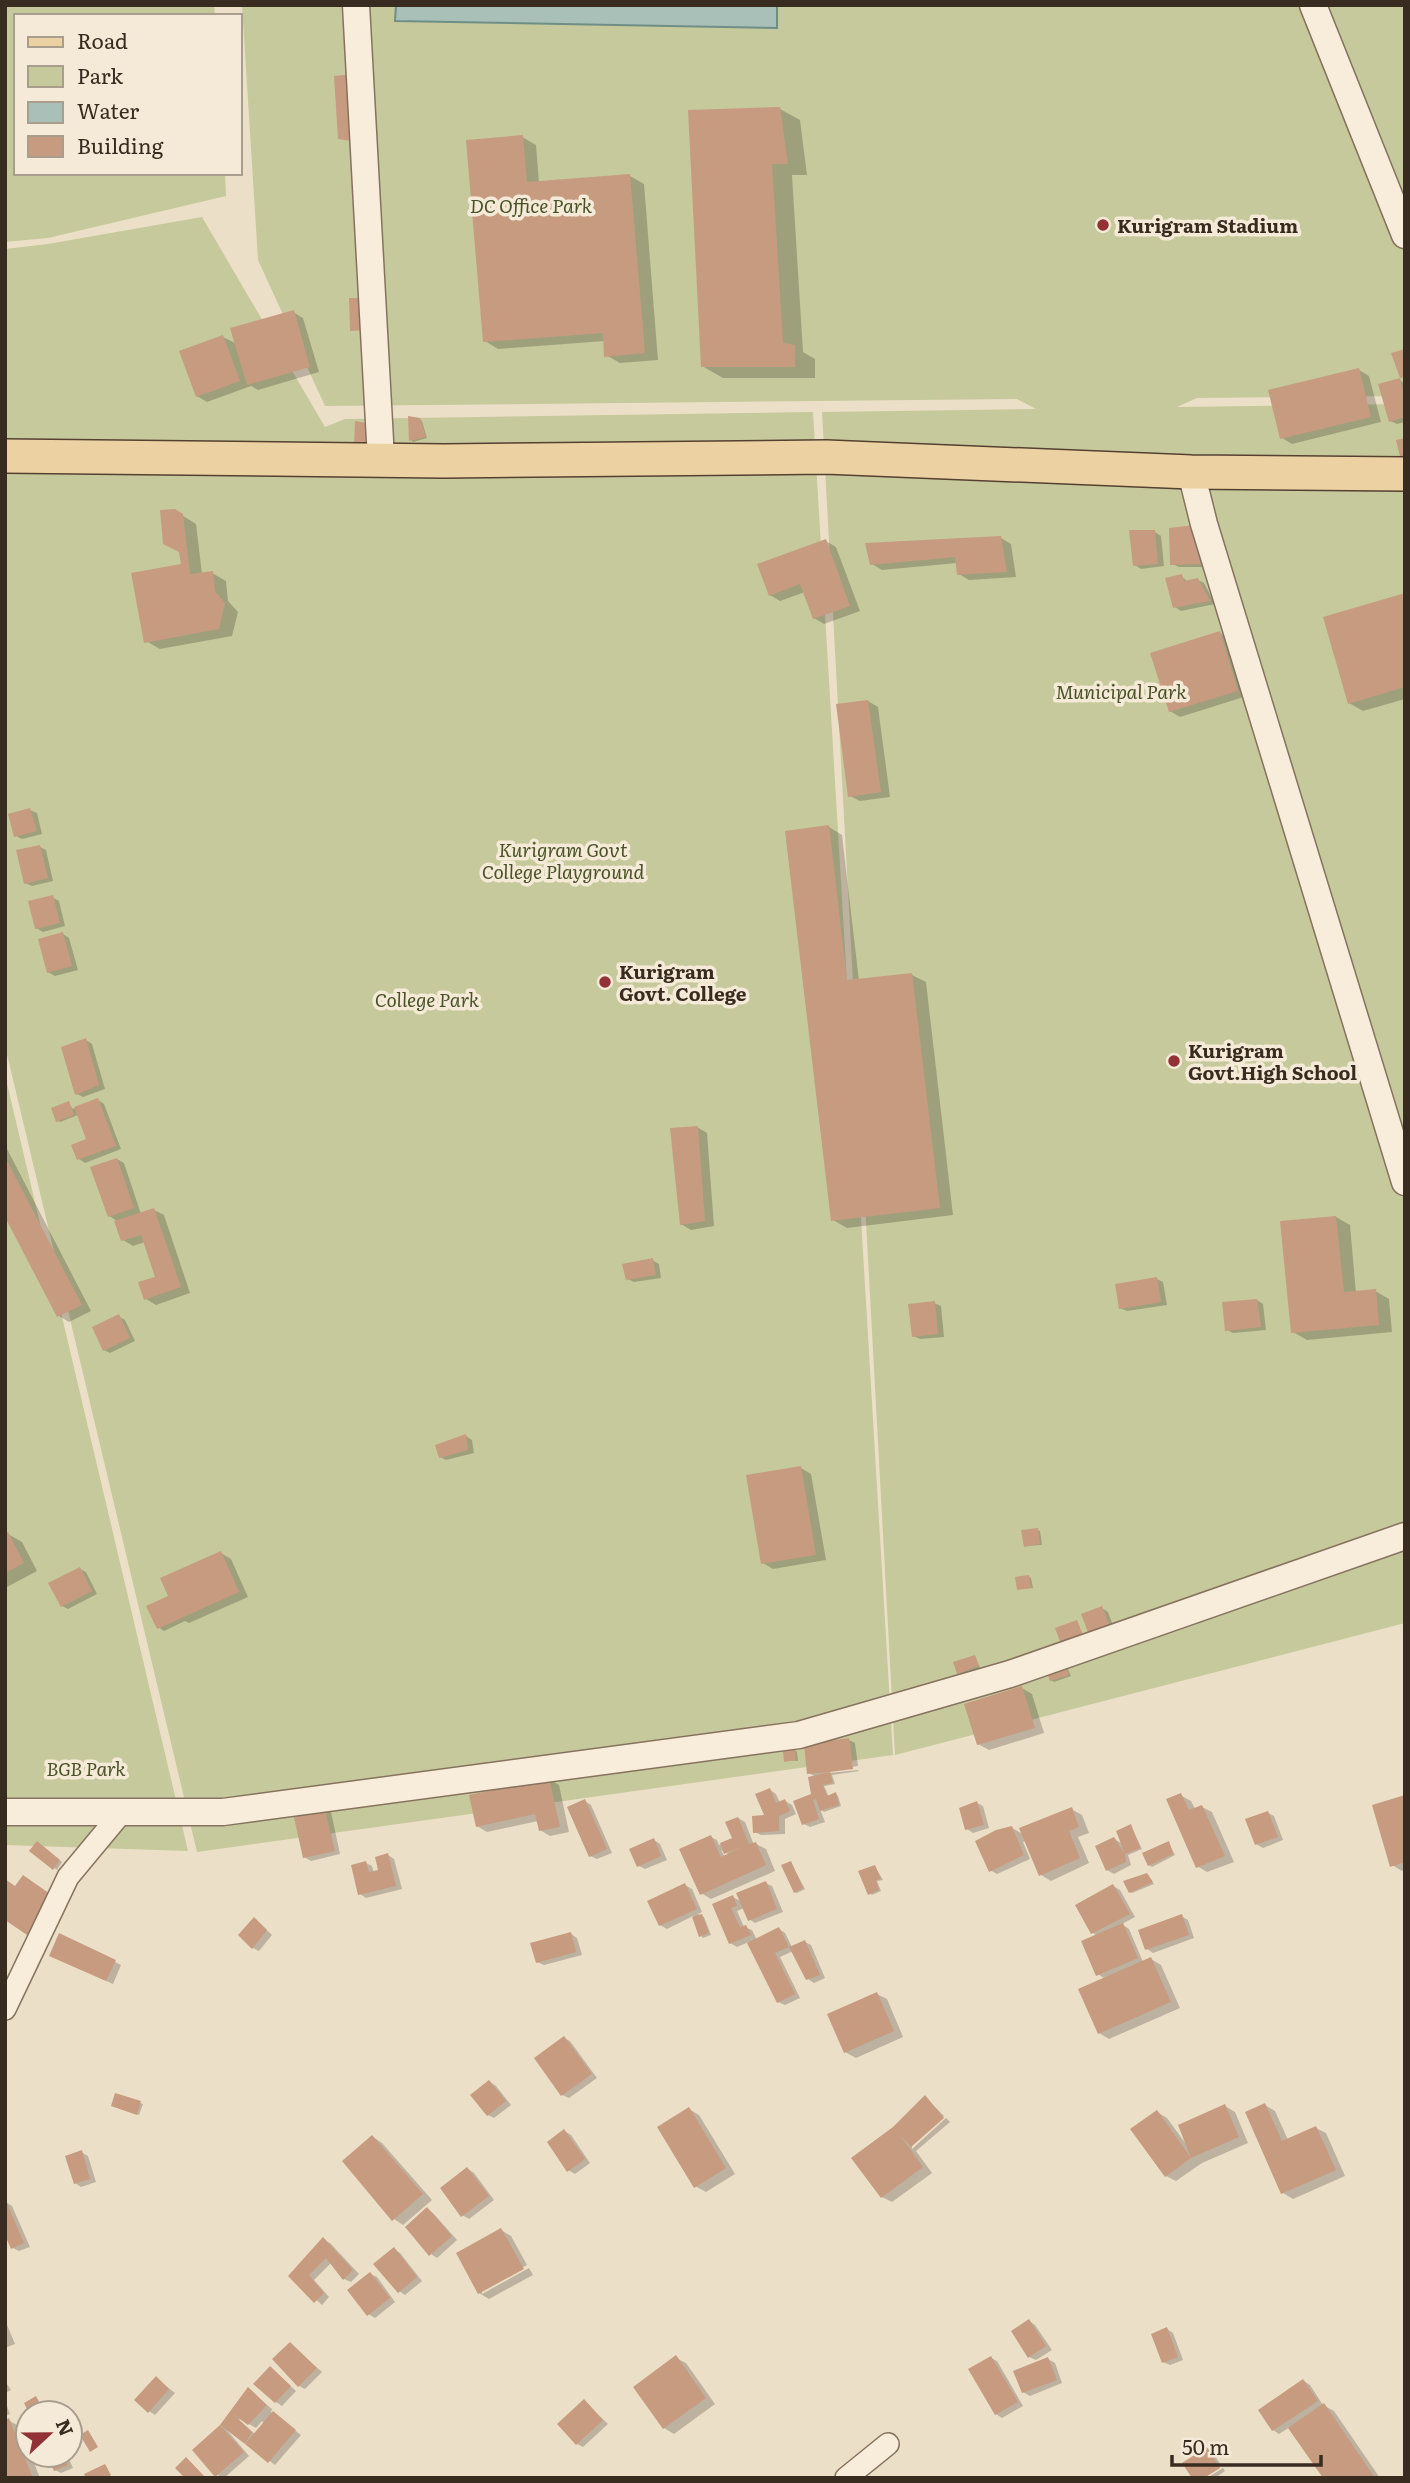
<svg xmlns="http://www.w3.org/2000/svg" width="1410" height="2483" viewBox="0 0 1410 2483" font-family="Literata,serif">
<rect width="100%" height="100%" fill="#ecdfc7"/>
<path fill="#c6c99c" d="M5,5H214L215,16H16V173H225L226,196L48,238L5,242Z
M242,5H1405V396L1197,398L1177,407L1405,404V1623L895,1755L822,412L1036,409L1017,399L325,406L258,260Z
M202,217L325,427L345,419L813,412L893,1755L197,1852L5,1046V249L48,244Z
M5,1075L188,1851L5,1845Z"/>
<path fill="#a8c0b8" stroke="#6f8e85" stroke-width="2" d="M396,5H777V28L395,21Z"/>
<path fill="#0003" fill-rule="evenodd" d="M780,109L800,120L807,175H792L803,352L815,359V378H723L702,366Z
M522,137L536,145L539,183L630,176L644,184L658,360L620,363L606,355L605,341L498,349L485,341Z
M293,312L303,318L319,372L258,390L251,386L207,402L197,396L223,337L237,344Z
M1359,370L1369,376L1381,422L1292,444L1282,438Z
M1399,380L1405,383V422L1397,424L1390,421Z
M419,419L422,421L427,438L413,442L411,440Z
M175,511L196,524L202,574L212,573L226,581L228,601L238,612L232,636L160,649L146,641L183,565Z
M1204,526L1213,567H1179L1172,564Z
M1155,532L1161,536L1164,566L1141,569L1135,565Z
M1001,538L1011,544L1016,577L969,580L959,574L957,563L882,570L872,564Z
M826,541L836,547L860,611L824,624L814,618L805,592L780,601L770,595Z
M1181,576L1188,582L1198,580L1204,583L1215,604L1181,611L1175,607Z
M1405,594V699L1363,711L1349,703Z
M1220,633L1230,639L1247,696L1180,717L1170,711Z
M868,701L878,707L890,797L860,801L850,796Z
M30,810L37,813L42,834L22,839L16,836Z
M829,827L842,835L859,981L912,975L926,982L953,1215L847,1228L833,1220Z
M40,847L46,850L53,881L32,886L25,883Z
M52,897L59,901L65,926L43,932L36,928Z
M63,934L69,938L78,970L55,976L48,972Z
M86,1040L92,1044L105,1089L83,1097L77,1094Z
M98,1100L104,1104L121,1149L85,1163L79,1159L88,1140L78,1115L60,1122L58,1121L68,1103L73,1109Z
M697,1127L707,1133L714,1226L691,1230L681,1224Z
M5,1145L91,1311L69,1322L59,1316L5,1213Z
M117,1159L124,1163L141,1214L154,1210L164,1215L190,1293L156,1305L146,1299L157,1278L145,1242L133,1246L123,1240L119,1222L109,1216Z
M1336,1217L1350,1225L1356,1293L1375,1291L1389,1299L1392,1332L1307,1340L1293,1332Z
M652,1260L659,1264L661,1278L634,1282L628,1279Z
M1157,1279L1163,1282L1167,1305L1127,1311L1120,1308Z
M1257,1300L1263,1304L1266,1330L1233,1333L1227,1330Z
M934,1303L941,1306L944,1337L920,1339L913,1336Z
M118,1316L125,1320L135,1341L110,1353L104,1350Z
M466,1436L472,1440L474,1453L446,1460L440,1457Z
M801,1468L811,1474L826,1560L773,1569L763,1563Z
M1037,1530L1040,1531L1042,1545L1025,1546Z
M8,1534L22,1542L37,1571L5,1588V1536Z
M221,1553L231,1559L248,1597L189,1623L185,1621L164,1631L158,1627L170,1597Z
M80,1569L86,1572L97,1594L68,1609L62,1606Z
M1029,1577L1031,1578L1033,1588L1018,1589Z
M1102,1608L1108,1612L1115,1631L1090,1634Z
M975,1657L980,1668L961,1674L959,1673Z
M1067,1667L1071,1676L1054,1682L1051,1680Z
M1022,1688L1032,1694L1044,1733L989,1750L978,1744Z
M849,1740L855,1743L858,1766L826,1770L829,1773L858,1770L859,1771L832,1775L835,1784L824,1786L829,1797L836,1794L838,1796L841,1806L824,1812L820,1809L825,1822L810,1827L804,1824L816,1777L809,1773Z
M795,1750L797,1752L798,1761L786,1760Z
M549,1779L559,1785L569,1832L550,1836L540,1830L538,1821L487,1832L477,1826Z
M770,1790L776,1794L780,1803L785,1801L792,1805L796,1814L785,1819V1834L761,1835L755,1832L766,1816Z
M1180,1795L1191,1801L1195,1809L1202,1807L1212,1812L1234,1862L1207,1872L1197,1866Z
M1405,1797V1870L1402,1871L1392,1865Z
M585,1801L591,1805L612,1853L597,1859L590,1856Z
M977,1803L983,1806L989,1828L973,1833L967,1829Z
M324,1808L331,1812L340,1854L311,1861L304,1857Z
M1071,1809L1082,1815L1089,1833L1078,1837L1089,1863L1051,1881L1041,1875L1026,1841L1023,1842L1030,1859L997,1874L990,1870L1012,1828L1023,1834Z
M1268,1813L1274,1816L1283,1840L1263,1848L1256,1844Z
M738,1818L745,1822L754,1845L756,1844L766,1849L775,1871L711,1899L701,1893L711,1837L717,1840L719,1845L734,1839ZM721,1850L730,1855L725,1857Z
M1131,1826L1142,1849L1128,1855L1131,1865L1114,1874L1107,1870L1114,1839L1123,1844Z
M654,1840L660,1844L667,1860L645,1869L639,1866Z
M1169,1843L1175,1855L1152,1867L1149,1865Z
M40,1845L62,1862L57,1870L31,1851Z
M388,1855L394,1859L402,1889L366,1898L360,1894L366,1863L372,1866L374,1873L381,1871Z
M791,1863L805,1889L797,1893L795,1892Z
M875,1867L883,1880L877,1881L881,1891L872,1895L870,1893Z
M1147,1875L1154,1884L1132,1893L1130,1892Z
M765,1883L772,1886L783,1912L755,1923L749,1919L744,1908L737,1911L744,1927L752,1930L757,1940L779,1929L785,1933L792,1947L805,1942L811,1945L825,1978L814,1983L808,1979L793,1951L780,1957L800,1998L785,2005L778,2002L749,1942L737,1947L730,1943L714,1905L733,1897L742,1902Z
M685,1885L692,1889L702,1912L698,1914L704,1917L711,1935L703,1938L701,1936L693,1916L667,1929L660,1925Z
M1113,1886L1120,1890L1135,1917L1122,1924L1129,1929L1143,1962L1151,1959L1161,1965L1180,2008L1109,2039L1099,2033L1105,1979L1098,1974L1097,1936L1093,1933Z
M1181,1916L1188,1920L1194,1938L1153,1953L1147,1949Z
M255,1919L272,1935L259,1951L253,1948Z
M571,1934L577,1938L582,1955L544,1965L537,1962Z
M60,1935L121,1965L113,1984L58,1959Z
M877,1994L887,1999L903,2037L856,2058L845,2052Z
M564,2038L570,2041L597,2078L569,2098L562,2095Z
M490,2082L496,2086L511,2105L494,2118L488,2115Z
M925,2097L944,2116L912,2144V2149L946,2118L950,2122L916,2151L932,2173L892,2202L882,2197L895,2128Z
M140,2103L143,2104L139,2115L115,2107Z
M1265,2105L1275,2111L1288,2140L1316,2128L1326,2133L1345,2176L1293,2199L1283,2193Z
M1225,2106L1235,2112L1248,2143L1202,2163L1176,2181L1166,2176L1157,2112L1167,2118L1186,2144Z
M689,2109L699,2115L735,2174L706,2192L695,2186Z
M564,2131L571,2135L590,2163L575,2174L568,2170Z
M373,2137L382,2143L432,2200L403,2225L394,2219Z
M81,2152L88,2156L96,2182L81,2187L75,2183Z
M468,2169L474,2173L494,2200L469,2219L462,2215Z
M6,2202L12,2206L30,2247L19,2251L13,2248Z
M425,2208L433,2213L457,2240L437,2258L431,2254Z
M501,2230L511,2236L527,2265L482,2290V2294L529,2268L533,2275L489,2299L479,2293Z
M323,2240L330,2243L359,2274L351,2282L344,2279L332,2262L314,2280L329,2297L322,2305L290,2276Z
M394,2249L400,2253L422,2281L405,2295L399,2291Z
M370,2274L377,2277L395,2302L375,2318L368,2314Z
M5,2320L15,2344L5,2348Z
M1029,2321L1035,2325L1052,2350L1036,2360L1029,2357Z
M1167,2329L1173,2333L1183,2360L1170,2365L1163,2362Z
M290,2344L322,2372L305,2389L299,2386Z
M676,2358L686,2363L715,2404L674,2434L664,2428Z
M991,2358L997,2361L1023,2406L1002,2418L996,2414Z
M1048,2359L1055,2363L1062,2383L1030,2396L1023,2392Z
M271,2368L296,2391L282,2406L276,2402Z
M157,2379L175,2393L155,2415L149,2411Z
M5,2381L11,2390L5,2393Z
M1304,2381L1310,2385L1323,2405L1334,2411L1380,2478H1325L1290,2427L1279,2434L1273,2430Z
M248,2390L272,2409L271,2412L301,2435L275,2465L227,2428L226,2429L249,2456L224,2478H221L194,2450L222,2426ZM240,2419L256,2428L262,2421L264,2424L255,2434L239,2420Z
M5,2401L10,2414L5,2416Z
M584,2401L608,2424L583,2447L577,2444Z
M8,2420L19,2426L28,2449V2455H31L40,2478H5Z
M1207,2449L1213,2453L1221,2465L1201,2478Z
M49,2455H67L73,2468L61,2473L55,2470Z
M1223,2468L1225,2471L1215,2478H1207Z"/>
<path fill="#c79b80" d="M354,74L352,141L338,139L334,76Z
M780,107L788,164H772L783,343L795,345V367H701L688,110Z
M523,135L527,182L630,174L645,353L604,357L603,333L483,342L466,140Z
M349,298H364L365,330L350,331Z
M294,310L310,367L247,385L230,328Z
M223,335L240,381L196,397L179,351Z
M1405,349V377L1400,378L1391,353Z
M1359,368L1371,417L1280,439L1268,390Z
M1400,378L1405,399V417L1389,422L1378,384Z
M408,416L420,418L426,437L409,441Z
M355,421L371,424L373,452L354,449Z
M1405,438V465H1402L1396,440Z
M175,509L183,514L190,574L213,571L215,591L225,603L219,629L144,643L131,573L181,564L179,552L163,544L160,510Z
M1204,524L1207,564L1170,565L1169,528Z
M1129,530H1155L1158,564L1133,566Z
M1001,536L1007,572L957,575L955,557L870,565L865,543Z
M826,539L850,606L813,619L800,584L769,596L757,564Z
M1182,574L1184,581L1198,578L1210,601L1173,608L1165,578Z
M1405,593V687L1348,704L1323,617Z
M1220,631L1238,691L1169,712L1150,653Z
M868,700L881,792L848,797L836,704Z
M30,808L37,831L14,837L8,814Z
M829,825L847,980L912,973L940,1208L831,1221L785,831Z
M40,845L48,878L24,884L16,850Z
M53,895L60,923L35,929L28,901Z
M63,932L72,966L47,973L38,939Z
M86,1038L99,1085L75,1095L61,1047Z
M98,1098L116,1146L77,1160L71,1145L86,1139L74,1107Z
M69,1101L74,1115L56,1122L51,1108Z
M698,1126L705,1221L680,1225L670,1128Z
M5,1157L82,1305L57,1317L5,1217Z
M117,1158L134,1208L108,1217L90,1167Z
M154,1208L181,1287L144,1300L138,1282L155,1277L141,1235L121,1241L114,1221Z
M1336,1216L1344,1292L1376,1289L1379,1325L1291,1333L1280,1221Z
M653,1258L656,1275L626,1280L622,1264Z
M1157,1277L1161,1302L1119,1309L1115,1284Z
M1257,1299L1261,1327L1225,1331L1222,1302Z
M935,1301L938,1334L912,1337L908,1304Z
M119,1314L130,1338L103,1351L92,1327Z
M466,1434L468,1450L439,1458L435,1445Z
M801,1466L816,1555L761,1564L746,1475Z
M1038,1528L1040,1544L1024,1547L1021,1530Z
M8,1532L24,1563L5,1573V1534Z
M221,1551L239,1592L157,1629L146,1606L168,1596L160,1578Z
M80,1567L92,1591L61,1607L48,1583Z
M1029,1575L1031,1588L1017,1590L1015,1577Z
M1102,1606L1110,1627L1089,1635L1081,1614Z
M1077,1620L1083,1635L1061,1644L1055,1628Z
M975,1655L979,1666L957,1674L953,1662Z
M1065,1663L1069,1675L1050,1681L1046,1670Z
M1022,1686L1035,1728L977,1745L964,1704Z
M849,1738L853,1769L830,1772L833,1783L823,1785L827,1796L836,1792L839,1805L820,1811L816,1799L813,1800L819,1819L802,1825L793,1801L811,1794L808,1777L830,1772L807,1774L804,1744Z
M795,1748L796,1760L784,1762L783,1750Z
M549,1778L560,1827L539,1831L535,1814L476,1827L469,1795Z
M770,1788L776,1803L785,1799L790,1811L779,1816V1831L753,1833L752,1816L764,1815L755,1794Z
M1181,1793L1189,1810L1202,1805L1225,1856L1196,1868L1166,1799Z
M1405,1795V1862L1390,1867L1372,1805Z
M585,1799L607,1849L589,1857L567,1807Z
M977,1801L984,1825L965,1830L959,1808Z
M324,1806L335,1851L303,1858L293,1813Z
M1072,1807L1079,1827L1069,1831L1080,1858L1039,1876L1019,1828Z
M1268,1811L1278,1837L1255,1845L1245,1819Z
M738,1817L749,1844L756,1842L766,1865L700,1895L679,1849L711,1835L721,1857L742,1847L724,1854L720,1843L732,1838L725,1822Z
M1131,1824L1140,1848L1125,1854L1116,1831Z
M1012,1826L1024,1855L989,1872L975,1841L996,1830Z
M1114,1837L1125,1854L1126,1862L1106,1871L1095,1846Z
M654,1838L661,1856L637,1867L629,1849Z
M37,1841L60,1860L53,1870L29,1851Z
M1169,1841L1173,1854L1148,1866L1142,1853Z
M388,1853L396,1886L358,1895L351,1865L366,1861L369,1872L378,1870L375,1857Z
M791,1861L803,1888L794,1893L781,1865Z
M875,1865L881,1879L876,1880L879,1890L868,1895L858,1871Z
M1147,1873L1153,1882L1129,1893L1123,1881Z
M23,1875L53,1896L27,1935L5,1920V1879L15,1886Z
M766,1881L777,1909L748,1921L736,1893Z
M685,1883L697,1909L659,1926L647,1901Z
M1113,1884L1130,1914L1091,1934L1075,1905Z
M733,1895L737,1906L731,1908L740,1927L746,1925L751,1935L729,1944L712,1904Z
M702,1914L709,1933L699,1937L692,1917Z
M1182,1914L1189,1935L1145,1950L1138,1930Z
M254,1917L267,1930L252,1949L238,1935Z
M1123,1923L1138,1958L1096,1976L1081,1941Z
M779,1927L789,1947L775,1953L795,1994L777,2003L747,1943Z
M571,1932L576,1952L536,1963L530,1943Z
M59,1933L116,1960L106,1981L49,1956Z
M805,1940L820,1975L806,1980L789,1947Z
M1151,1957L1171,2002L1098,2034L1078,1989Z
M877,1992L894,2031L844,2053L827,2014Z
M564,2036L592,2074L561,2096L534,2058Z
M489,2080L506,2101L487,2116L470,2095Z
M115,2093L141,2101L137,2115L111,2106Z
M925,2095L944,2118L911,2147L900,2135L923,2167L881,2198L851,2158L893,2127Z
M1265,2103L1282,2141L1316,2126L1336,2170L1281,2194L1245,2112Z
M1225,2104L1239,2137L1191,2158L1178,2125Z
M689,2107L726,2168L694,2188L657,2127Z
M1157,2110L1191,2158L1165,2177L1130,2129Z
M564,2129L585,2159L567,2172L547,2142Z
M372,2135L423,2194L392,2221L342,2161Z
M82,2150L90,2179L74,2184L65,2156Z
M467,2167L489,2196L461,2217L440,2188Z
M5,2199L24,2243L11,2249L5,2235Z
M427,2207L452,2236L429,2256L405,2227Z
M501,2228L524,2269L478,2294L456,2253Z
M323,2237L353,2270L343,2280L326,2258L309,2275L324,2293L314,2303L288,2276Z
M394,2247L417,2277L398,2293L373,2264Z
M370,2272L390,2298L367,2316L347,2290Z
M1029,2319L1046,2346L1028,2358L1011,2331Z
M1167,2327L1178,2357L1162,2363L1151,2334Z
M290,2342L317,2368L298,2387L272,2359Z
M676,2355L706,2398L663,2429L633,2387Z
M991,2356L1018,2402L995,2415L968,2369Z
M1048,2357L1057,2380L1022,2393L1013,2371Z
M270,2366L291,2386L275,2403L253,2384Z
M156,2376L169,2389L148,2413L134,2400Z
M1303,2379L1318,2401L1272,2431L1258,2410Z
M248,2387L267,2405L248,2425L233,2414L252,2432L245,2444L220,2425Z
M36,2396L45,2413H29L24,2403Z
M584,2399L603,2420L576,2445L557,2424Z
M1324,2403L1375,2478H1323L1288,2428Z
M273,2411L296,2430L268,2463L245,2444Z
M9,2418L33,2478H5V2420Z
M220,2425L244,2452L215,2477L192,2450Z
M88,2430L98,2447L90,2452L80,2435Z
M1207,2447L1220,2468L1204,2478H1192L1182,2463Z
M47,2455H63L68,2465L54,2471Z
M186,2457L206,2478H185L175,2468Z
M105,2464L111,2475L106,2478H86L84,2474Z"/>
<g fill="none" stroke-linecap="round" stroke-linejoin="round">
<defs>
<path id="minor" d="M5,2009L68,1877L122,1812
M846,2478L888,2444"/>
<path id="tertiary" d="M356,5L381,459
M1313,5L1405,235
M1191,472L1204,524L1405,1182
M5,1812H223L799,1735L1010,1674L1405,1536"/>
<path id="primary" d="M5,456L444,461L826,457L1191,472L1405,474"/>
</defs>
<use href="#minor" stroke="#86725e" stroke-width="24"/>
<use href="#tertiary" stroke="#86725e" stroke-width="29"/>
<use href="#primary" stroke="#554031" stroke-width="36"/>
<use href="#minor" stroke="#f7edda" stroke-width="21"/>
<use href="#tertiary" stroke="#f7edda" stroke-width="26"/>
<use href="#primary" stroke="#ecd2a2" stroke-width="33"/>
</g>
<g fill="#923236" stroke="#f4ead7" stroke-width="2.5">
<circle cx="1103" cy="225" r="7"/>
<circle cx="605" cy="982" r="7"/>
<circle cx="1174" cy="1061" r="7"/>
</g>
<g text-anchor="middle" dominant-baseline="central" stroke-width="7" stroke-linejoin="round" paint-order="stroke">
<g font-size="19" font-style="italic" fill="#4a5328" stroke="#f4ead7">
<text x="531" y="205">DC Office Park</text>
<text x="1121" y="691">Municipal Park</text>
<text x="563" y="849">Kurigram Govt<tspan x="563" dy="22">College Playground</tspan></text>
<text x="427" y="999">College Park</text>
<text x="86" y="1768">BGB Park</text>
</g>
<g font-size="19" font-weight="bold" fill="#382b20" stroke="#f4ead7" text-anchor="start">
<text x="1117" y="225">Kurigram Stadium</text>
<text x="619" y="971">Kurigram<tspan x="619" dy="22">Govt. College</tspan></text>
<text x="1188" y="1050">Kurigram<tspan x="1188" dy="22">Govt.High School</tspan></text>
</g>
</g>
<rect width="1410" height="2483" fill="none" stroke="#382b20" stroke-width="14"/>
<rect x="14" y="14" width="228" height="161" fill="#f4ead7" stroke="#a99e8e" stroke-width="2"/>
<rect x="28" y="37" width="35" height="10" fill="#ecd2a2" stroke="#a99e8e" stroke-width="2"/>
<text x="77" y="49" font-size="21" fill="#382b20">Road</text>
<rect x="28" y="66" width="35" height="21" fill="#c6c99c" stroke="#a99e8e" stroke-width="2"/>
<text x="77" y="84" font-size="21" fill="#382b20">Park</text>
<rect x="28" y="102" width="35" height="21" fill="#a8c0b8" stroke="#a99e8e" stroke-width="2"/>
<text x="77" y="119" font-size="21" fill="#382b20">Water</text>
<rect x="28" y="136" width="35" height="21" fill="#c79b80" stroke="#a99e8e" stroke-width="2"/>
<text x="77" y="154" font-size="21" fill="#382b20">Building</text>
<g transform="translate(49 2434) rotate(68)"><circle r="33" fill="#f4ead7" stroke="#a99e8e" stroke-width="2"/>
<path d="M0-5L12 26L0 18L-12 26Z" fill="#923236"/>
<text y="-10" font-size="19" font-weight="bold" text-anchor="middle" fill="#382b20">N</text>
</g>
<path d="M1172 2455v10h149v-10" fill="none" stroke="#382b20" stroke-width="3.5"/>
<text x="1182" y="2455" font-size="21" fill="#382b20" stroke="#f4ead7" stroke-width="5" paint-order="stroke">50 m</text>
</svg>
